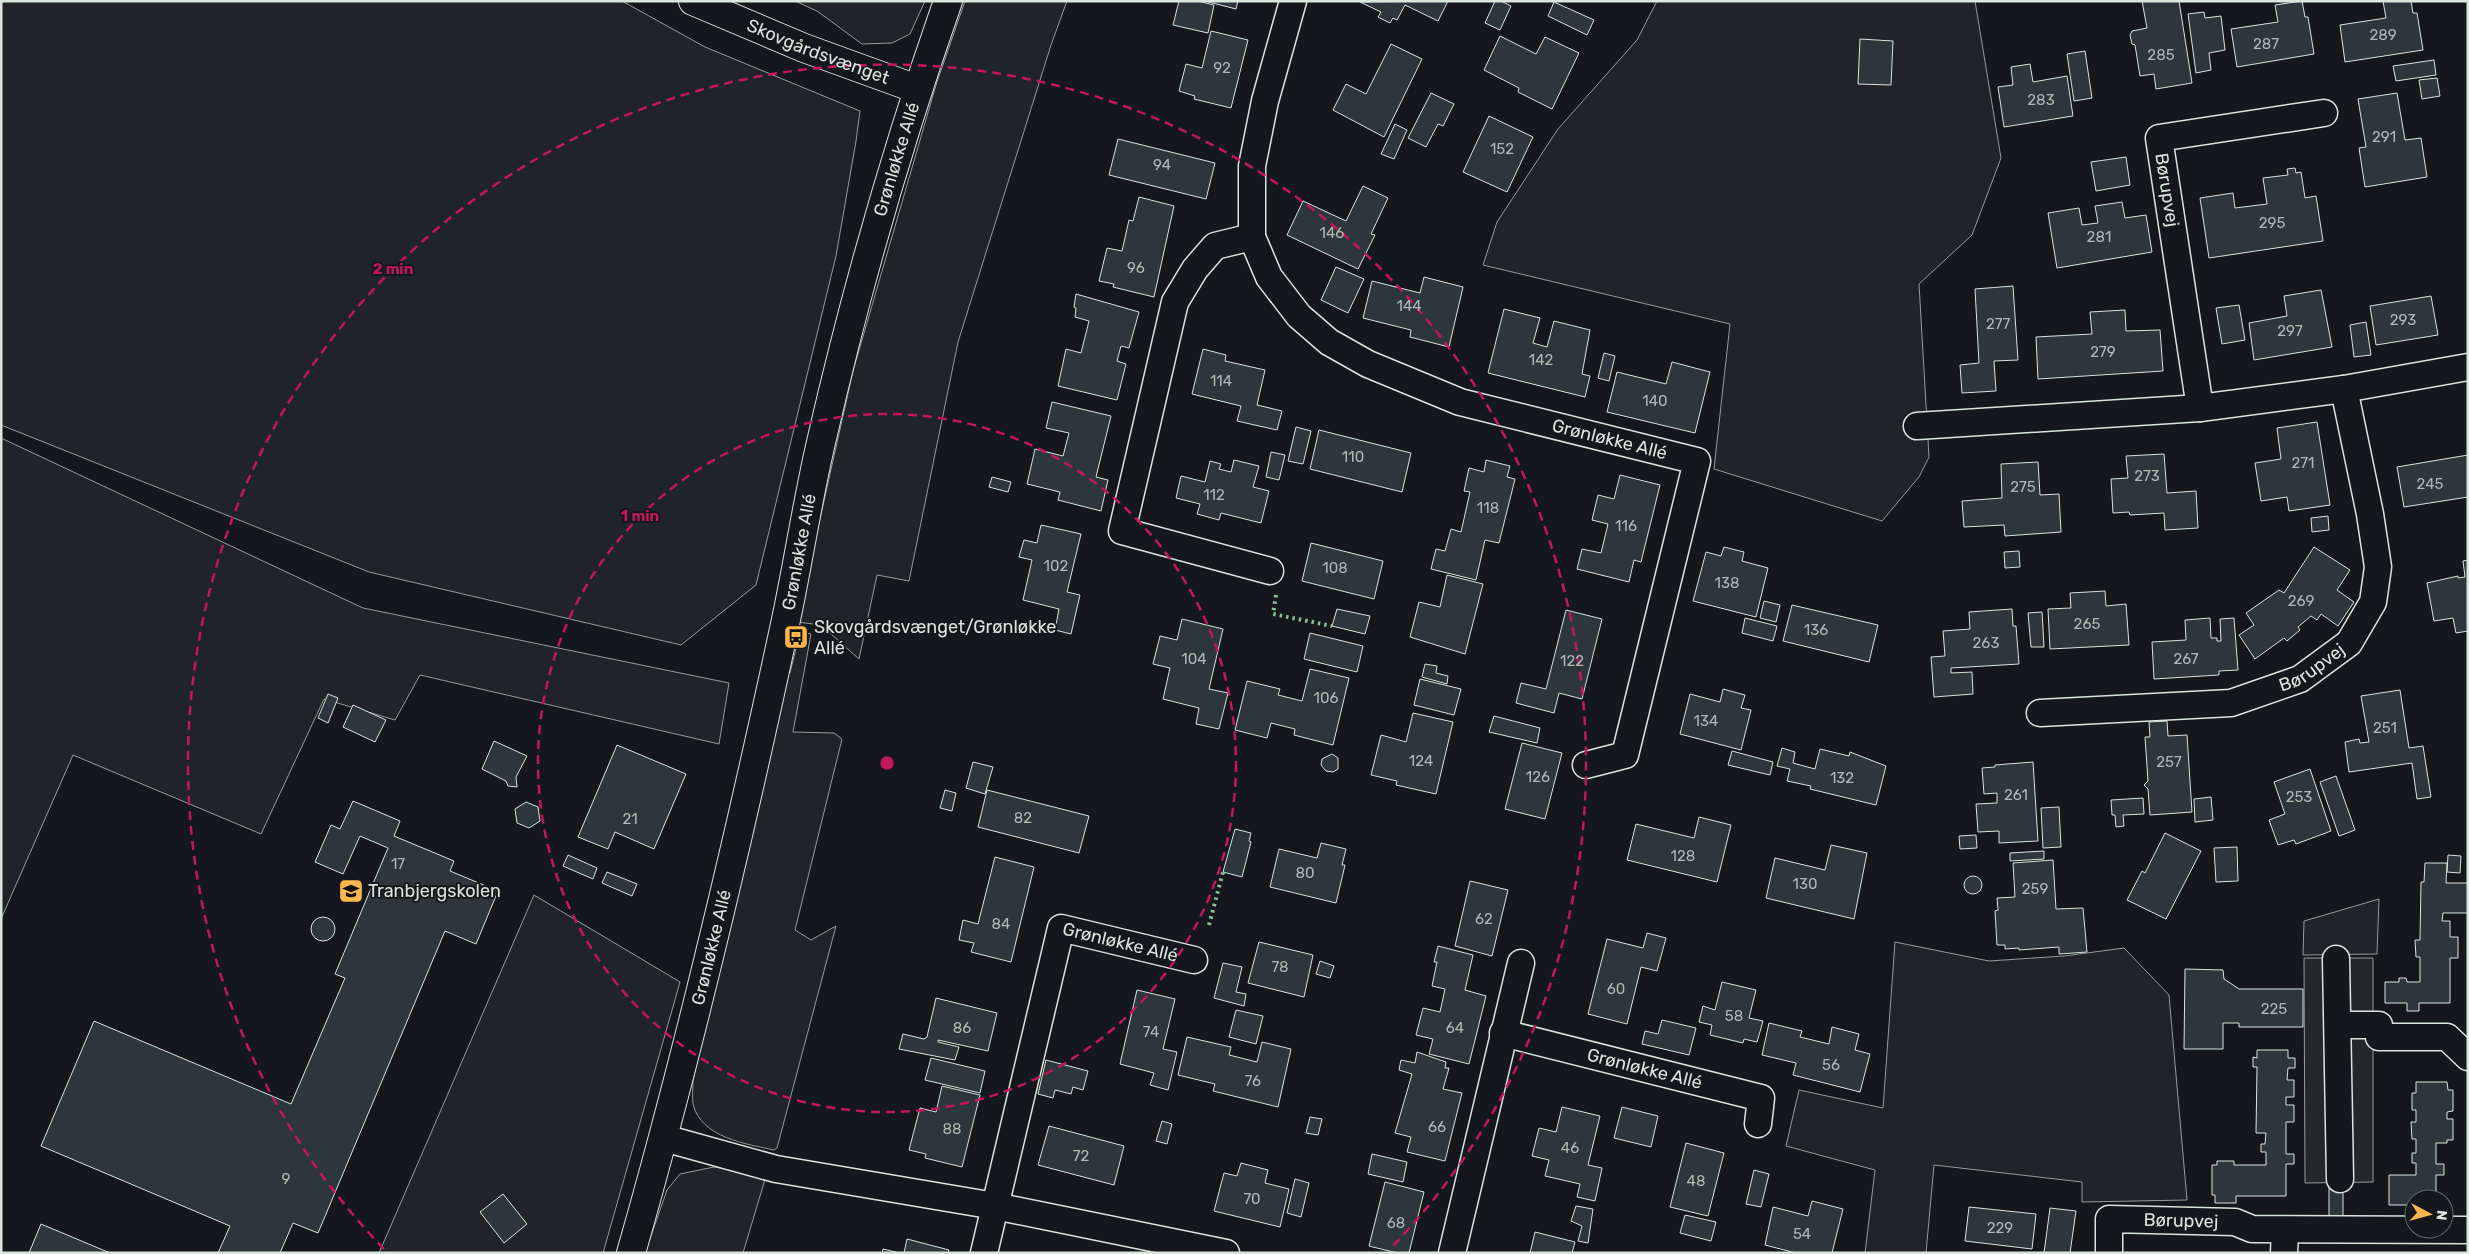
<svg xmlns="http://www.w3.org/2000/svg" width="2469" height="1254" viewBox="0 0 2469 1254" font-family="Rubik,sans-serif">
<rect width="100%" height="100%" fill="#14181c"/>
<path fill="#202428" stroke="#939e99" d="M1,1H622L705,47L860,111L856,141L836,256L756,585L681,645L369,572L1,425Z
M795,1H925L910,34L892,43L862,44L817,11Z
M965,1H1067L1051,45L958,342L909,581L877,575L859,659L821,625L797,622L853,371L936,85Z
M1657,1H1975L2001,158L1972,235L1919,284L1929,457L1919,477L1882,521L1714,469L1730,324L1483,265L1497,222L1558,129L1637,40Z
M1,438L363,608L729,683L719,744L420,675L395,720L324,699L261,834L73,755L1,919Z
M800,632L811,634L793,732L834,733L842,739L795,930L811,940L836,926L777,1148L774,1150C747,1144 701,1138 693,1104C692,1097 693,1088 693,1081L785,672L790,673Z
M534,895L680,982L603,1253H379Z
M2379,899L2377,954L2303,955L2304,921Z
M1895,942L1989,961L2064,956L2124,948L2169,995L2187,1200L2082,1202V1182L1934,1165L1926,1253H1865L1875,1170L1786,1146L1799,1090L1883,1108Z
M714,1167L766,1176L743,1253H645L667,1190L680,1174Z"/>
<path fill="#24282b" stroke="#939e99" d="M2304,958H2373V1182L2305,1183Z"/>
<path fill="#2c363c" stroke="#d8e6dc" d="M1179,1H1198L1214,5L1208,33L1173,25Z
M1205,1H1238L1236,9Z
M1448,1L1438,21L1405,5L1397,20L1393,18L1390,23L1378,17L1381,12L1360,2Z
M1495,1H1501L1511,6L1500,30L1485,23Z
M2142,1H2179L2192,83L2156,89L2154,74L2140,76L2135,45L2132,44L2130,35L2132,31L2147,28Z
M2302,1L2305,17H2308L2314,54L2237,67L2231,29L2278,22L2275,5Z
M2383,1H2411L2413,13H2417L2423,50L2345,62L2340,25L2386,18Z
M1554,2L1594,20L1587,35L1548,16Z
M2204,12L2205,18L2221,16L2225,50L2209,53L2211,70L2196,73L2188,14Z
M1211,31L1248,40L1231,108L1194,99L1195,96L1179,91L1186,64L1202,68Z
M1500,36L1536,54L1545,37L1579,53L1552,109L1518,92L1519,88L1484,70Z
M1860,39L1893,41L1891,85L1858,84Z
M1391,44L1422,59L1384,137L1333,110L1346,84L1366,94Z
M2085,51L2092,98L2074,101L2067,54Z
M2434,60L2436,75L2396,81L2393,66Z
M2030,64L2033,82L2067,76L2073,116L2004,127L1998,87L2013,85L2011,67Z
M2437,78L2440,96L2422,99L2419,80Z
M1431,93L1454,104L1443,126L1438,124L1426,147L1408,138Z
M2397,93L2405,140L2421,138L2427,177L2365,187L2359,148L2366,147L2358,99Z
M1489,116L1533,137L1507,192L1463,172Z
M1395,124L1407,130L1394,159L1381,154Z
M1118,139L1215,163L1206,199L1109,175Z
M2126,157L2130,185L2096,191L2091,162Z
M2295,168L2296,173L2301,172L2305,198L2316,196L2323,241L2209,258L2200,198L2233,193L2235,208L2267,204L2263,178L2288,175L2287,169Z
M1363,186L1388,198L1371,234L1375,235L1358,269L1287,235L1303,201L1346,221Z
M1139,197L1174,206L1154,297L1113,287L1114,284L1099,281L1107,248L1122,251L1129,220L1133,221Z
M2122,202L2125,218L2146,215L2152,252L2057,268L2048,213L2079,208L2082,225L2098,223L2095,206Z
M1336,267L1364,279L1348,313L1321,300Z
M1424,277L1463,287L1449,347L1410,337L1411,330L1363,318L1372,281L1420,293Z
M2013,286L2018,360L1994,361L1996,391L1962,393L1960,365L1979,363L1975,289Z
M2321,290L2332,347L2254,360L2249,323L2287,316L2284,296Z
M1076,294L1139,312L1129,348L1121,346L1117,361L1126,364L1117,400L1058,386L1066,349L1081,353L1089,321L1075,317L1076,308L1074,307Z
M2431,296L2438,335L2376,345L2370,306Z
M2239,305L2245,340L2222,344L2216,308Z
M1504,309L1540,318L1533,343L1547,347L1554,321L1590,330L1582,374L1590,376L1585,397L1488,373Z
M2125,310L2126,331L2160,330L2163,371L2038,379L2036,337L2092,334L2090,312Z
M2366,322L2371,355L2354,357L2350,325Z
M1203,349L1226,355L1225,361L1265,370L1257,405L1282,411L1277,430L1237,421L1241,406L1192,394Z
M1604,353L1615,356L1609,381L1598,378Z
M1672,362L1710,372L1695,433L1607,412L1617,372L1666,384Z
M1052,402L1111,416L1096,477L1108,480L1101,511L1058,500L1060,492L1027,484L1035,449L1063,456L1069,433L1046,428Z
M2317,422L2330,505L2289,511L2287,497L2261,501L2255,463L2281,459L2277,428Z
M1296,427L1311,431L1303,464L1288,461Z
M1319,430L1411,453L1402,492L1310,469Z
M1271,452L1285,455L1279,480L1266,477Z
M2164,454L2167,493L2196,491L2198,528L2165,530L2164,513L2130,515L2129,512L2113,513L2111,479L2128,478L2126,456Z
M2468,455V497L2404,507L2397,467Z
M1234,460L1259,466L1253,487L1269,491L1261,523L1221,513L1219,520L1197,514L1200,504L1176,498L1181,476L1205,482L1210,461L1221,464L1219,469L1231,472Z
M1486,460L1510,466L1507,477L1515,479L1499,543L1485,540L1476,580L1431,569L1436,549L1445,551L1451,529L1461,532L1470,492L1464,491L1469,468L1484,472Z
M2038,462L2040,495L2059,494L2061,532L2005,536L2004,525L1964,527L1962,501L2002,498L2001,464Z
M1620,475L1660,485L1641,562L1634,560L1629,582L1577,569L1582,549L1601,553L1608,524L1592,520L1598,495L1614,499Z
M992,477L1011,482L1008,492L989,487Z
M2328,516L2329,530L2312,532L2311,518Z
M1041,525L1081,534L1067,592L1080,595L1071,634L1055,630L1059,609L1023,600L1032,560L1019,557L1024,540L1037,543Z
M1311,543L1383,561L1374,599L1302,581Z
M1724,547L1744,552L1742,561L1768,568L1756,617L1693,601L1706,552L1721,556Z
M2314,547L2350,570L2337,590L2354,602L2338,626L2321,614L2317,620L2311,616L2298,627L2300,630L2287,641L2284,638L2255,659L2239,635L2254,625L2246,613L2279,590L2284,593Z
M2019,551L2020,567L2005,568L2004,552Z
M2468,560V631L2456,633L2453,618L2434,621L2427,583L2458,576V578L2465,577L2463,561Z
M1447,575L1483,584L1465,654L1410,637L1419,602L1440,607Z
M2105,591L2106,606L2126,604L2129,645L2050,649L2048,609L2071,608L2070,593Z
M1764,601L1780,605L1776,622L1760,618Z
M1792,605L1878,625L1869,662L1783,641Z
M1337,609L1370,616L1365,634L1332,626Z
M2012,609L2013,626H2016L2019,664L1951,668V673L1972,672L1973,694L1934,697L1931,657L1945,656L1943,631L1970,629L1969,612Z
M1566,610L1602,619L1582,699L1559,693L1554,713L1516,703L1521,683L1546,689Z
M2042,612L2044,647H2031L2028,613Z
M1745,618L1777,626L1773,641L1742,633Z
M2210,618L2211,638H2217V641H2221L2220,619L2234,618L2238,670L2219,671V675L2154,679L2152,642L2186,640L2185,620Z
M1182,619L1223,629L1209,689L1228,693L1219,729L1196,724L1199,708L1163,699L1170,668L1153,664L1160,636L1177,640Z
M1310,633L1363,646L1357,672L1304,659Z
M1425,664L1437,666L1436,673L1448,676L1447,684L1422,677Z
M1310,669L1349,678L1333,745L1294,735L1295,729L1271,723L1267,738L1235,730L1247,681L1280,689L1278,695L1302,701Z
M1420,679L1461,689L1454,715L1414,705Z
M1723,689L1745,695L1741,708L1751,710L1741,750L1680,734L1690,694L1720,702Z
M2400,690L2409,748L2423,746L2431,797L2417,799L2412,763L2349,772L2345,742L2359,739L2360,743L2369,742L2361,696Z
M328,694L338,698L328,723L318,718Z
M353,705L386,720L375,742L343,727Z
M1413,713L1453,722L1436,794L1396,785L1397,781L1371,775L1381,735L1406,742Z
M1494,716L1540,728L1537,743L1489,732Z
M2167,721L2168,736L2187,735L2192,812L2150,815L2148,789L2144,785L2148,781L2145,737H2150L2149,722Z
M494,741L527,756L516,777L517,787L508,786L506,781L482,769Z
M1522,743L1562,753L1545,819L1505,809Z
M617,745L686,774L654,849L615,832L608,849L578,837Z
M1782,748L1795,752L1793,763L1815,769L1820,749L1849,756L1850,752L1886,766L1876,805L1810,789L1811,786L1787,781L1790,769L1777,766Z
M1732,751L1773,762L1770,775L1728,765Z
M1332,754L1338,758V769L1333,772L1326,771L1321,765L1322,759Z
M973,762L993,767L985,794L966,788Z
M2033,762L2038,841L1999,843V831L1978,832L1976,804L1997,803V793L1984,794L1982,768L1995,767V765Z
M2310,769L2331,831L2296,844L2294,840L2278,845L2269,820L2285,814L2274,782Z
M2336,776L2355,830L2339,836L2320,782Z
M945,790L956,793L952,811L940,808Z
M987,790L1089,816L1079,853L978,827Z
M2211,797L2213,820L2195,822L2194,799Z
M2143,798L2144,814L2123,815L2124,826L2116,827L2115,815H2112L2111,800Z
M353,801L400,821L394,836L454,861L450,871L498,891L476,944L445,931L318,1233L293,1223L280,1253H218L230,1226L41,1146L94,1021L291,1104L345,978L335,974L388,848L360,836L343,874L315,862L331,825L340,829Z
M526,802L538,807L540,821L529,828L517,823L515,809Z
M2059,807L2061,847L2043,848L2041,808Z
M1699,817L1731,825L1717,882L1627,860L1636,824L1694,838Z
M1235,829L1251,833L1249,841L1251,842L1242,877L1223,872Z
M2165,833L2201,851L2166,919L2127,900L2142,871L2145,873Z
M1976,835L1977,848L1960,849L1959,836Z
M1321,843L1346,849L1342,865H1345L1336,903L1270,887L1279,849L1317,858Z
M1831,845L1867,853L1854,919L1766,898L1775,858L1825,870Z
M2237,847L2238,881L2216,882L2214,848Z
M2044,851V859L2010,861V853Z
M568,855L597,868L593,879L563,866Z
M2448,855L2461,856L2460,873L2447,872Z
M995,857L1034,867L1011,962L971,952L974,943L959,940L963,920L978,924Z
M2053,860L2056,909L2083,908L2087,952L2059,954V947L2019,950V948L2005,949V945H1997L1995,911L1998,910L1997,898L2015,897L2013,863Z
M2425,863H2447L2446,883H2468V913H2443L2442,921H2450V937H2458V958H2450V1003H2419V1011H2407V1003H2385V982H2399V978H2406L2407,982H2420V957H2416L2415,940H2420L2421,882H2424Z
M607,872L637,884L632,896L602,883Z
M1964 885a9 9 0 1 1 18 0a9 9 0 1 1-18 0Z
M1470,881L1508,890L1492,956L1455,946Z
M311 929a12 12 0 1 1 24 0a12 12 0 1 1-24 0Z
M1647,933L1666,938L1657,971L1641,967L1627,1024L1588,1014L1607,939L1643,948Z
M1259,942L1313,955L1304,997L1248,983Z
M1438,946L1473,955L1465,990L1486,996L1469,1064L1429,1054L1433,1039L1416,1035L1423,1008L1440,1012L1445,989L1432,986L1437,962H1434Z
M1320,961L1334,966L1330,978L1316,974Z
M1223,963L1242,967L1236,992L1246,994L1244,1006L1214,998Z
M2185,969L2223,970L2224,979L2239,989H2303V1027H2239V1023H2223V1049H2184Z
M1722,982L1756,990L1749,1018L1763,1021L1757,1042L1744,1039L1743,1043L1710,1035L1712,1025L1699,1022L1703,1006L1715,1010Z
M1137,990L1175,999L1163,1049L1177,1052L1168,1090L1150,1085L1154,1073L1120,1064Z
M936,998L997,1013L988,1051L938,1040V1042L959,1047L955,1060L899,1049L903,1034L924,1039L927,1037Z
M1236,1010L1263,1016L1256,1044L1229,1037Z
M1662,1020L1696,1028L1689,1055L1642,1044L1645,1031L1658,1034Z
M1769,1023L1802,1031L1800,1037L1829,1044L1832,1027L1859,1034L1855,1050L1870,1054L1860,1092L1793,1075L1796,1063L1762,1055Z
M1187,1037L1231,1047L1229,1055L1257,1062L1262,1042L1291,1049L1278,1107L1213,1091L1215,1084L1178,1075Z
M2257,1050H2288V1058H2295V1068H2288L2287,1080H2294V1097H2286V1105H2294V1122H2286V1154H2294V1164H2286V1196H2236V1203H2215V1195H2212V1165H2217V1161H2234V1165H2266V1152H2261V1144H2265L2266,1133H2256L2257,1067H2253V1057L2257,1058Z
M1417,1052L1446,1062L1445,1068H1449L1443,1089L1462,1093L1445,1161L1407,1152L1411,1137L1395,1133L1412,1074L1399,1070L1401,1060L1415,1063Z
M931,1058L985,1071L980,1093L925,1080Z
M1046,1060L1088,1071L1083,1090L1073,1087L1071,1094L1055,1090L1053,1098L1038,1094Z
M2416,1082H2447L2448,1090H2453V1111L2447,1112V1119H2453V1140H2447V1143H2436V1164H2444V1175H2436V1199H2414V1205H2389V1175H2416V1163H2412V1153H2416V1139H2412L2411,1122H2416V1110H2412V1093H2416Z
M942,1086L980,1095L962,1167L925,1158L926,1154L909,1150L920,1108L936,1112Z
M1562,1107L1600,1116L1588,1165L1602,1168L1595,1201L1577,1197L1580,1184L1545,1176L1549,1160L1532,1156L1539,1128L1556,1132Z
M1622,1107L1658,1116L1651,1147L1614,1138Z
M1310,1117L1322,1119L1318,1135L1306,1133Z
M1162,1121L1172,1124L1167,1144L1156,1141Z
M1049,1126L1124,1146L1114,1185L1038,1165Z
M1686,1143L1724,1153L1708,1216L1670,1207Z
M1372,1154L1407,1162L1403,1182L1368,1174Z
M1241,1163L1268,1170L1265,1183L1289,1189L1280,1227L1214,1211L1224,1173L1237,1176Z
M1754,1170L1769,1174L1761,1207L1746,1204Z
M1295,1179L1309,1183L1301,1217L1287,1213Z
M1385,1182L1424,1192L1409,1253H1397L1369,1246Z
M2329,1186H2343V1218H2329Z
M503,1194L527,1224L504,1243L480,1212Z
M1812,1201L1843,1209L1832,1253H1796L1765,1245L1773,1207L1808,1216Z
M1576,1206L1593,1209L1588,1243L1578,1241L1582,1226L1571,1221Z
M1969,1207L2036,1214L2032,1249L1965,1241Z
M2050,1208L2076,1211L2070,1253H2044Z
M1685,1215L1716,1222L1711,1241L1680,1233Z
M41,1224L110,1253H29Z
M1535,1232L1575,1242L1572,1253H1530Z
M907,1239L949,1250L948,1253H904Z
M883,1249L900,1253H882Z"/>
<g fill="none" stroke-linecap="round" stroke-linejoin="round">
<defs>
<g id="minor">
<path id="s1" d="M1293,1L1265,101L1252,166V237L1269,277L1299,316L1329,342L1368,364L1460,402L1697,461L1625,755L1586,765"/>
<path d="M1252,237L1215,246L1195,269L1175,302L1122,531L1270,571"/>
<path d="M2200,408L2159,138L2324,113"/>
<path d="M1917,426L2200,408L2344,389"/>
<path id="s2" d="M2040,713L2231,703L2300,679L2349,643L2373,602L2378,567L2370,514L2344,389L2468,367"/>
<path d="M2336,959L2340,1179"/>
<path d="M2338,1025H2379V1037H2447L2468,1057"/>
<path id="s3" d="M1503,1033L1761,1098L1758,1124"/>
<path d="M664,1138L776,1169L995,1206L1226,1253"/>
<path id="s4" d="M984,1253L1061,928L1194,960"/>
<path d="M1452,1253L1521,963"/>
<path id="s5" d="M2109,1253V1219L2235,1222L2252,1229L2468,1230"/>
<path d="M2284,1253L2285,1230"/>
</g>
<g id="tertiary">
<path id="s6" d="M693,1L804,48L917,89"/>
<path id="s7" d="M631,1253C690,1047 739,838 784,629C798,565 807,501 822,438C856,290 898,144 948,1"/>
</g>
</defs>
<use href="#minor" stroke="#d8e6dc" stroke-width="29"/>
<use href="#tertiary" stroke="#d8e6dc" stroke-width="30"/>
<use href="#minor" stroke="#14181c" stroke-width="26"/>
<use href="#tertiary" stroke="#14181c" stroke-width="28"/>
<path stroke="#8ac095" stroke-width="4" stroke-dasharray="2.5 4" stroke-linecap="butt" d="M1276,595L1273,614L1332,626
M1209,925L1223,872"/>
</g>
<g fill="none" stroke="#c2185b" stroke-width="2.5" stroke-dasharray="9 6">
<circle cx="887" cy="763" r="349"/>
<path d="M384 1249A699 699 0 1 1 1390 1249"/>
</g>
<defs>
<symbol id="bus-square" viewBox="-11 -11 22 22"><rect x="-9" y="-9" width="18" height="18" rx="4" fill="#ffb74d" stroke="#14181c"/><path d="M-5-6H5V4H4V6H2V4H-2V6H-4V4H-5ZM-3.5-4V0h7V-4ZM-3.5 1.2v1.5H-2V1.2ZM2 1.2v1.5H3.5V1.2Z" fill="#111"/></symbol>
<symbol id="school-square" viewBox="-11 -11 22 22"><rect x="-9" y="-9" width="18" height="18" rx="4" fill="#ffb74d" stroke="#14181c"/><path d="M0-5L7-2L0 1L-7-2ZM-4 1L0 2.5L4 1V4Q0 6-4 4Z" fill="#111"/></symbol>
</defs>
<g fill-rule="evenodd">
<use href="#bus-square" x="782" y="623" width="28" height="28"/>
<use href="#school-square" x="337" y="877" width="28" height="28"/>
</g>
<g text-anchor="middle" dominant-baseline="central" stroke-width="4" stroke-linejoin="round" paint-order="stroke">
<g font-size="15" fill="#adbab4">
<text x="2383" y="35">289</text>
<text x="2266" y="44">287</text>
<text x="2161" y="55">285</text>
<text x="1222" y="68">92</text>
<text x="2041" y="100">283</text>
<text x="2384" y="137">291</text>
<text x="1502" y="149">152</text>
<text x="1162" y="165">94</text>
<text x="2272" y="223">295</text>
<text x="1332" y="233">146</text>
<text x="2099" y="237">281</text>
<text x="1136" y="268">96</text>
<text x="1409" y="306">144</text>
<text x="2403" y="320">293</text>
<text x="1998" y="324">277</text>
<text x="2290" y="331">297</text>
<text x="2103" y="352">279</text>
<text x="1541" y="360">142</text>
<text x="1221" y="381">114</text>
<text x="1655" y="401">140</text>
<text x="1353" y="457">110</text>
<text x="2303" y="463">271</text>
<text x="2147" y="476">273</text>
<text x="2430" y="484">245</text>
<text x="2023" y="487">275</text>
<text x="1214" y="495">112</text>
<text x="1488" y="508">118</text>
<text x="1626" y="526">116</text>
<text x="1056" y="566">102</text>
<text x="1335" y="568">108</text>
<text x="1727" y="583">138</text>
<text x="2301" y="601">269</text>
<text x="2087" y="624">265</text>
<text x="1816" y="630">136</text>
<text x="1986" y="643">263</text>
<text x="1194" y="659">104</text>
<text x="2186" y="659">267</text>
<text x="1572" y="661">122</text>
<text x="1326" y="698">106</text>
<text x="1706" y="721">134</text>
<text x="2385" y="728">251</text>
<text x="1421" y="761">124</text>
<text x="2169" y="762">257</text>
<text x="1538" y="777">126</text>
<text x="1842" y="778">132</text>
<text x="2016" y="795">261</text>
<text x="2299" y="797">253</text>
<text x="1023" y="818">82</text>
<text x="630" y="819">21</text>
<text x="1683" y="856">128</text>
<text x="398" y="864">17</text>
<text x="1305" y="873">80</text>
<text x="1805" y="884">130</text>
<text x="2035" y="889">259</text>
<text x="1484" y="919">62</text>
<text x="1001" y="924">84</text>
<text x="1280" y="967">78</text>
<text x="1616" y="989">60</text>
<text x="2274" y="1009">225</text>
<text x="1734" y="1016">58</text>
<text x="962" y="1028">86</text>
<text x="1455" y="1028">64</text>
<text x="1151" y="1032">74</text>
<text x="1831" y="1065">56</text>
<text x="1253" y="1081">76</text>
<text x="1437" y="1127">66</text>
<text x="952" y="1129">88</text>
<text x="1570" y="1148">46</text>
<text x="1081" y="1156">72</text>
<text x="286" y="1179">9</text>
<text x="1696" y="1181">48</text>
<text x="1252" y="1199">70</text>
<text x="1396" y="1223">68</text>
<text x="2000" y="1228">229</text>
<text x="1802" y="1234">54</text>
</g>
<g font-size="18" fill="#d8e6dc" stroke="#14181c">
<text stroke="none"><textPath href="#s6" startOffset="135">Skovgårdsvænget</textPath></text>
<text stroke="none"><textPath href="#s7" startOffset="1126">Grønløkke Allé</textPath></text>
<text transform="translate(2167 190) rotate(81)">Børupvej</text>
<text stroke="none"><textPath href="#s1" startOffset="672">Grønløkke Allé</textPath></text>
<text stroke="none"><textPath href="#s7" startOffset="721">Grønløkke Allé</textPath></text>
<text stroke="none"><textPath href="#s2" startOffset="280">Børupvej</textPath></text>
<text stroke="none"><textPath href="#s7" startOffset="316">Grønløkke Allé</textPath></text>
<text stroke="none"><textPath href="#s4" startOffset="395">Grønløkke Allé</textPath></text>
<text stroke="none"><textPath href="#s3" startOffset="146">Grønløkke Allé</textPath></text>
<text stroke="none"><textPath href="#s5" startOffset="106">Børupvej</textPath></text>
</g>
<g font-size="18" fill="#d8e6dc" stroke="#14181c" text-anchor="start">
<text x="814" y="627">Skovgårdsvænget/Grønløkke<tspan x="814" dy="21">Allé</tspan></text>
<text x="368" y="891">Tranbjergskolen</text>
</g>
</g>
<circle cx="887" cy="763" r="8" fill="#c2185b" stroke="#14181c" stroke-width="2.5"/>
<g font-size="15" text-anchor="middle" font-weight="bold" fill="#c2185b" stroke="#14181c" stroke-width="4" stroke-linejoin="round" paint-order="stroke">
<text x="393" y="274">2 min</text>
<text x="640" y="521">1 min</text>
</g>
<rect width="2469" height="1254" fill="none" stroke="#d8e6dc" stroke-width="5"/>
<g transform="translate(2429 1214) rotate(96)"><circle r="24" fill="#14181c" stroke="#626a69"/>
<path d="M0-4L9 19L0 12L-9 19Z" fill="#ffb74d"/>
<text y="-8" font-size="14" font-weight="bold" text-anchor="middle" fill="#d8e6dc">N</text>
</g>
</svg>
